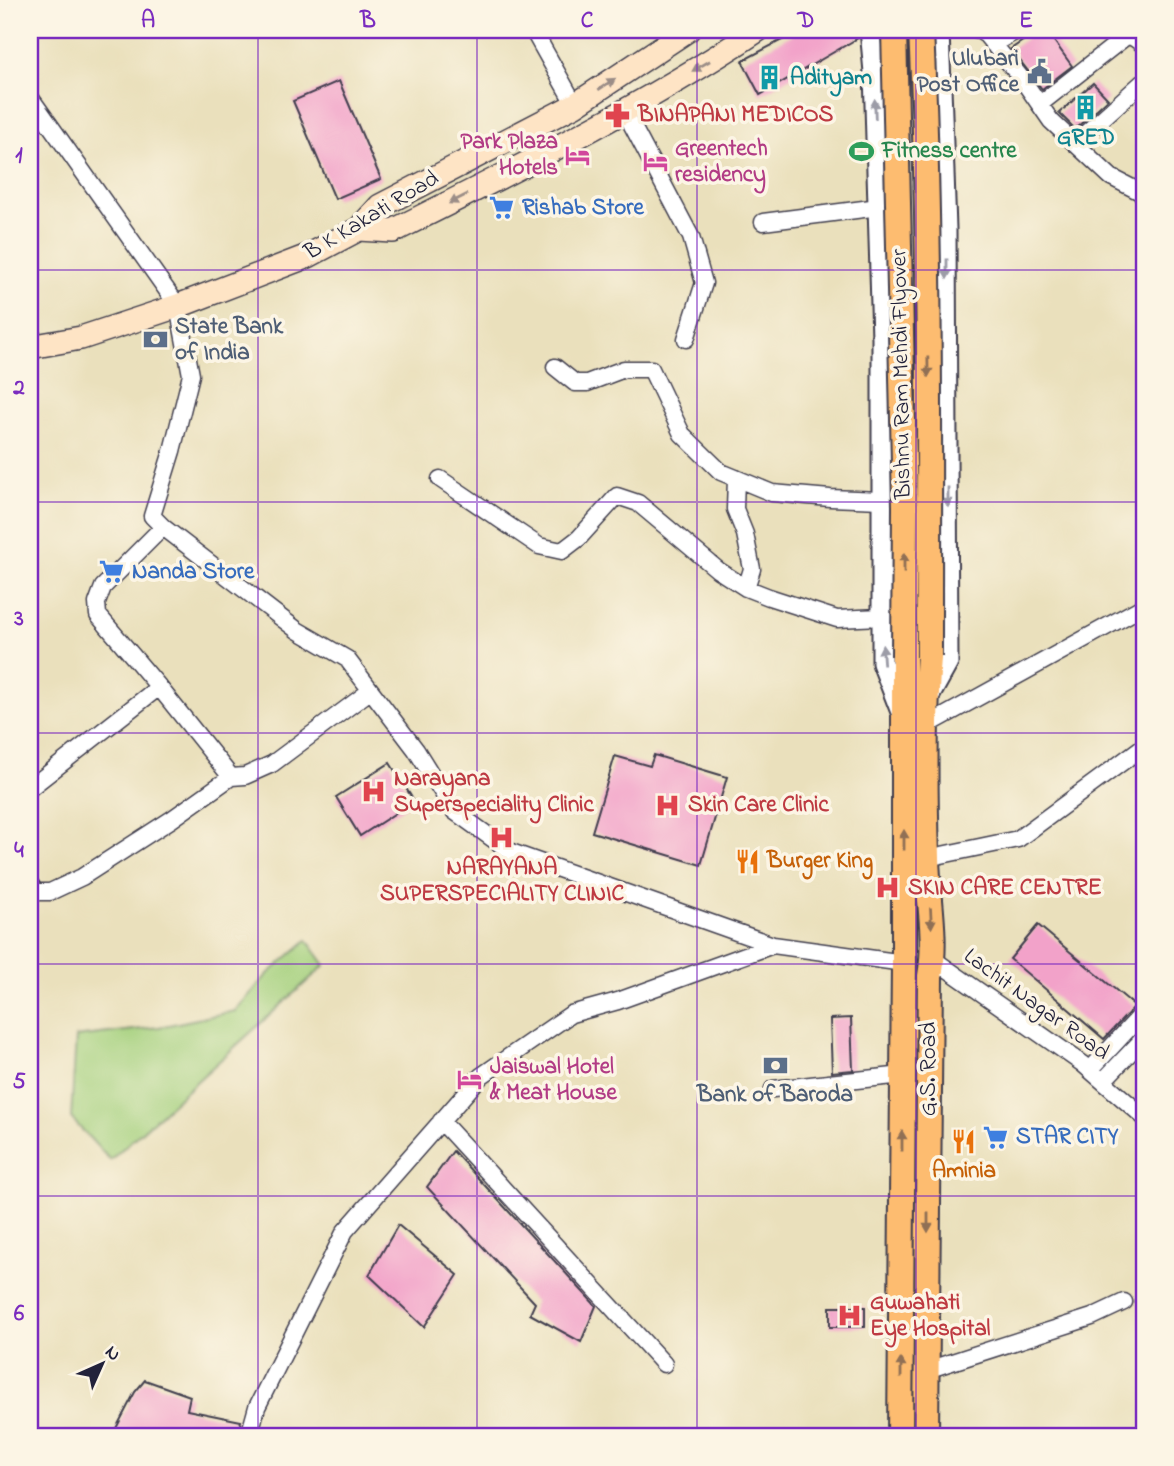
<svg xmlns="http://www.w3.org/2000/svg" width="1174" height="1466" viewBox="0 0 1174 1466" font-family="'Indie Flower',sans-serif">
<rect width="100%" height="100%" fill="#fcf5e5"/>
<filter id="ink" filterUnits="userSpaceOnUse"><feTurbulence type="fractalNoise" baseFrequency=".0143" numOctaves="2"/><feDisplacementMap in="SourceGraphic" scale="14" xChannelSelector="R" yChannelSelector="G"/><feConvolveMatrix kernelMatrix="1 2 1 2 8 2 1 2 1" color-interpolation-filters="sRGB"/></filter>
<filter id="wash" filterUnits="userSpaceOnUse"><feTurbulence type="fractalNoise" baseFrequency=".00686" numOctaves="4" result="noise"/><feDisplacementMap in="SourceGraphic" scale="28" xChannelSelector="R" yChannelSelector="G"/><feGaussianBlur stdDeviation="1.57" result="paint"/><feColorMatrix in="noise" values="0 0 0 0 0 0 0 0 0 0 0 0 0 0 0 0 0 1.4 0 .05"/><feComposite in="paint" operator="in"/></filter>
<g filter="url(#wash)">
<rect width="100%" height="100%" fill="#eae0bc"/>
<path fill="#a4d07d" stroke="#63795c" stroke-width="2" d="M307,940L325,965L110,1160L71,1118L76,1037L159,1027L235,1011L268,974Z"/>
<g id="blocks">
<path fill="#f2a2c9" d="M801,30H858V38L760,95L742,61Z
M1039,30H1046L1072,66L1042,89L1011,49Z
M339,81L381,179L335,199L293,101Z
M1093,83L1108,99L1075,129L1059,113Z
M654,755L727,777L701,865L592,832L615,756L650,766Z
M390,763L414,801L360,836L336,797Z
M1038,925L1135,1006L1104,1039L1010,959Z
M851,1018L853,1070L832,1072L830,1019Z
M453,1151L596,1306L581,1342L530,1314L535,1303L427,1187Z
M398,1225L458,1275L424,1327L369,1275Z
M830,1307H865V1327H830Z
M145,1380L190,1396L187,1410L241,1421L237,1436H112L135,1392Z"/>
</g>
</g>
<g filter="url(#ink)">
<use href="#blocks" fill-opacity="0" stroke="#403e4e" stroke-width="2"/>
<g fill="none" stroke-linecap="round" stroke-linejoin="round">
<defs>
<path id="minor" d="M533,30L575,105
M978,30L986,35L1022,79L1051,121L1111,177L1144,194
M1122,30L1144,45
M993,44L1018,30
M30,97L178,306L191,375L172,451L152,516L163,527L297,630L347,659L416,750L454,811L511,852L773,945L904,963
M1040,104L1129,34
M624,110L691,237L704,283L686,339
M1075,143L1144,81
M763,222L879,207
M555,367L575,383H587L624,369H651L682,434L721,472L772,493L830,498L881,500
M736,478L735,509L745,534L752,569L746,588
M440,479L539,546L562,551L579,538L617,496L638,503L718,570L746,588L769,597L837,619L881,617
M159,687L231,777L245,776L272,764L370,691
M926,726L1144,606
M30,788L159,687L98,615L97,603L103,587L163,527
M927,858L1018,839L1144,746
M30,884L36,892H50L82,877L172,819L231,777
M933,959L1083,1064L1144,1117
M1090,1070L1144,1012
M1103,1081L1144,1038
M773,1089L903,1075
M441,1121L664,1364
M927,1370L1092,1317L1124,1302
M249,1436L257,1407L345,1231L481,1076L571,1014L618,1001L773,945"/>
<path id="tertiary" d="M870,30L874,72L882,339V663L901,712
M928,699L948,663L946,229L939,30"/>
<path id="secondary" d="M359,229L393,231C517,169 642,107 758,30
M30,347L81,338L178,306L308,256L359,229L380,206L575,105L688,30"/>
<path id="primary" d="M900,1436L904,963V656
M926,1436L930,976C937,938 928,897 927,858C925,791 924,724 929,657"/>
</defs>
<use href="#minor" stroke="#403e4e" stroke-width="19"/>
<use href="#tertiary" stroke="#403e4e" stroke-width="23"/>
<use href="#secondary" stroke="#403e4e" stroke-width="26"/>
<use href="#primary" stroke="#403e4e" stroke-width="28"/>
<use href="#minor" stroke="#fff" stroke-width="16"/>
<use href="#tertiary" stroke="#fff" stroke-width="19"/>
<use href="#secondary" stroke="#fee4c5" stroke-width="23"/>
<use href="#primary" stroke="#fdbc6f" stroke-width="24"/>
<defs>
<path id="primary-bridge" d="M894,30L905,506L904,656
M921,30C931,239 929,448 929,657"/>
</defs>
<use href="#primary-bridge" stroke="#403e4e" stroke-width="28" stroke-linecap="butt"/>
<use href="#primary-bridge" stroke="#fdbc6f" stroke-width="24"/>
</g>
<defs><path id="oneway-solid" d="M-6-.8H1V-3.2L6.5 0L1 3.2V.8H-6Z" transform="scale(1.75)"/></defs>
<g fill="#9b8d87">
<use href="#oneway-solid" transform="translate(701 66) rotate(150)"/>
<use href="#oneway-solid" transform="translate(607 84) rotate(-34)"/>
<use href="#oneway-solid" transform="translate(458 199) rotate(153)"/>
</g>
<g fill="#9c9ca7">
<use href="#oneway-solid" transform="translate(875 109) rotate(-92)"/>
<use href="#oneway-solid" transform="translate(947 269) rotate(90)"/>
<use href="#oneway-solid" transform="translate(948 497) rotate(90)"/>
<use href="#oneway-solid" transform="translate(883 655) rotate(-94)"/>
</g>
<g fill="#906f55">
<use href="#oneway-solid" transform="translate(928 367) rotate(89)"/>
<use href="#oneway-solid" transform="translate(904 563) rotate(-90)"/>
<use href="#oneway-solid" transform="translate(904 840) rotate(-90)"/>
<use href="#oneway-solid" transform="translate(931 918) rotate(87)"/>
<use href="#oneway-solid" transform="translate(902 1141) rotate(-90)"/>
<use href="#oneway-solid" transform="translate(928 1222) rotate(90)"/>
<use href="#oneway-solid" transform="translate(901 1368) rotate(-90)"/>
</g>
</g>
<path fill="none" stroke="#7b2cbf" stroke-width="2" stroke-opacity="0.55" d="M258,30V1436M477,30V1436M697,30V1436M916,30V1436M30,270H1144M30,502H1144M30,733H1144M30,964H1144M30,1196H1144"/>
<defs>
<symbol id="civic-bare" viewBox="-9 -9 18 18"><path d="M-.6-6.5H3V-4.5H.6V-3L4-1V1h2V6H-6V1h2V-1L-.6-3ZM-1.2 2.5V6h2.4V2.5Z" fill="#5c6f8a" stroke="#fcf5e5" stroke-width="2.5" paint-order="stroke"/></symbol>
<symbol id="building-bare" viewBox="-9 -9 18 18"><path d="M-4-6H4V6H1V3H-1V6H-4ZM-2.5-4.3h1.7v1.8h-1.7ZM.8-4.3h1.7v1.8H.8ZM-2.5-1h1.7V.8h-1.7ZM.8-1h1.7V.8H.8Z" fill="#0f9aa8" stroke="#fcf5e5" stroke-width="2.5" paint-order="stroke"/></symbol>
<symbol id="pharmacy-bare" viewBox="-9 -9 18 18"><path d="M-2-6h4v4h4v4h-4v4h-4v-4h-4v-4h4Z" fill="#e0444e" stroke="#fcf5e5" stroke-width="2.5" paint-order="stroke"/></symbol>
<symbol id="stadium-bare" viewBox="-9 -9 18 18"><path d="M0-5a6.5 5 0 1 0 0 10a6.5 5 0 1 0 0-10ZM-3.5-1.8h7v3.6h-7Z" fill="#2e9e5b" stroke="#fcf5e5" stroke-width="2.5" paint-order="stroke"/></symbol>
<symbol id="hotel-bare" viewBox="-9 -9 18 18"><path d="M-6-4.5h1.5V1H6V5H4.5V3h-9V5H-6ZM-4 0a1.8 1.8 0 1 1 3.6 0ZM.5 0V-2.5h3Q6-2.5 6 0Z" fill="#d1479c" stroke="#fcf5e5" stroke-width="2.5" paint-order="stroke"/></symbol>
<symbol id="supermarket-bare" viewBox="-9 -9 18 18"><path d="M-6-5.5h2.5l.6 2H6L4.5 2H-2.5L-4.4-4H-6ZM-1.5 3.2a1.3 1.3 0 1 0 .1 0ZM3 3.2a1.3 1.3 0 1 0 .1 0Z" fill="#3f7fe0" stroke="#fcf5e5" stroke-width="2.5" paint-order="stroke"/></symbol>
<symbol id="bank-bare" viewBox="-9 -9 18 18"><path d="M-6-4H6V4H-6ZM0-2.3a2.3 2.3 0 1 0 0 4.6a2.3 2.3 0 1 0 0-4.6Z" fill="#5c6f8a" stroke="#fcf5e5" stroke-width="2.5" paint-order="stroke"/></symbol>
<symbol id="hospital-bare" viewBox="-9 -9 18 18"><path d="M-5-5h3v3.5h4V-5h3V5h-3V1.5h-4V5h-3Z" fill="#e0444e" stroke="#fcf5e5" stroke-width="2.5" paint-order="stroke"/></symbol>
<symbol id="restaurant-bare" viewBox="-9 -9 18 18"><path d="M-5-6h1v4h1v-4h1v4h1v-4h1v5L-1.5 .5V6h-2V.5L-5-1ZM5-6V6H3V1.5H1.5Q1.5-4 5-6Z" fill="#e8710a" stroke="#fcf5e5" stroke-width="2.5" paint-order="stroke"/></symbol>
</defs>
<g fill-rule="evenodd">
<use href="#civic-bare" x="1022" y="54" width="35" height="35"/>
<use href="#building-bare" x="752" y="60" width="35" height="35"/>
<use href="#building-bare" x="1068" y="90" width="35" height="35"/>
<use href="#pharmacy-bare" x="600" y="98" width="35" height="35"/>
<use href="#stadium-bare" x="844" y="134" width="35" height="35"/>
<use href="#hotel-bare" x="560" y="138" width="35" height="35"/>
<use href="#hotel-bare" x="638" y="144" width="35" height="35"/>
<use href="#supermarket-bare" x="484" y="190" width="35" height="35"/>
<use href="#bank-bare" x="138" y="322" width="35" height="35"/>
<use href="#supermarket-bare" x="94" y="554" width="35" height="35"/>
<use href="#hospital-bare" x="356" y="774" width="35" height="35"/>
<use href="#hospital-bare" x="650" y="788" width="35" height="35"/>
<use href="#hospital-bare" x="484" y="820" width="35" height="35"/>
<use href="#restaurant-bare" x="730" y="844" width="35" height="35"/>
<use href="#hospital-bare" x="870" y="870" width="35" height="35"/>
<use href="#bank-bare" x="758" y="1048" width="35" height="35"/>
<use href="#hotel-bare" x="452" y="1062" width="35" height="35"/>
<use href="#supermarket-bare" x="978" y="1120" width="35" height="35"/>
<use href="#restaurant-bare" x="946" y="1124" width="35" height="35"/>
<use href="#hospital-bare" x="832" y="1298" width="35" height="35"/>
</g>
<g text-anchor="middle" dominant-baseline="central" stroke-width="7" stroke-linejoin="round" paint-order="stroke">
<g font-size="23" font-weight="bold" fill="#4e5e75" stroke="#fcf5e5" text-anchor="end">
<text x="1019" y="59">Ulubari<tspan x="1019" dy="26">Post Office</tspan></text>
<text x="175" y="327" text-anchor="start">State Bank<tspan x="175" dy="26">of India</tspan></text>
<text x="775" y="1095" text-anchor="middle">Bank of Baroda</text>
</g>
<g font-size="23" font-weight="bold" fill="#0d838f" stroke="#fcf5e5" text-anchor="start">
<text x="790" y="78">Adityam</text>
<text x="1086" y="138" text-anchor="middle">GRED</text>
</g>
<g font-size="23" font-weight="bold" fill="#be3a42" stroke="#fcf5e5" text-anchor="start">
<text x="638" y="115">BINAPANI MEDICOS</text>
<text x="394" y="779">Narayana<tspan x="394" dy="26">Superspeciality Clinic</tspan></text>
<text x="688" y="805">Skin Care Clinic</text>
<text x="502" y="868" text-anchor="middle">NARAYANA<tspan x="502" dy="26">SUPERSPECIALITY CLINIC</tspan></text>
<text x="908" y="888">SKIN CARE CENTRE</text>
<text x="870" y="1303">Guwahati<tspan x="870" dy="26">Eye Hospital</tspan></text>
</g>
<g font-size="23" font-weight="bold" fill="#b23c85" stroke="#fcf5e5" text-anchor="start">
<text x="558" y="142" text-anchor="end">Park Plaza<tspan x="558" dy="26">Hotels</tspan></text>
<text x="675" y="149">Greentech<tspan x="675" dy="26">residency</tspan></text>
<text x="490" y="1067">Jaiswal Hotel<tspan x="490" dy="26">&amp; Meat House</tspan></text>
</g>
<g font-size="23" font-weight="bold" fill="#27864d" stroke="#fcf5e5" text-anchor="start">
<text x="882" y="151">Fitness centre</text>
</g>
<g font-size="23" font-weight="bold" fill="#366cbe" stroke="#fcf5e5" text-anchor="start">
<text x="522" y="208">Rishab Store</text>
<text x="132" y="572">Nanda Store</text>
<text x="1016" y="1137">STAR CITY</text>
</g>
<g font-size="23" fill="#22223b" stroke="#fcf5e5">
<text transform="translate(372 216) rotate(-31)">B K Kakati Road</text>
<text transform="translate(902 374) rotate(-91)">Bishnu Ram Mehdi Flyover</text>
<text transform="translate(1036 1005) rotate(36)">Lachit Nagar Road</text>
<text transform="translate(929 1069) rotate(-90)">G.S. Road</text>
</g>
<g font-size="23" font-weight="bold" fill="#c56008" stroke="#fcf5e5" text-anchor="start">
<text x="767" y="861">Burger King</text>
<text x="964" y="1171" text-anchor="middle">Aminia</text>
</g>
</g>
<rect width="1174" height="1466" fill="none" stroke="#fcf5e5" stroke-width="77"/>
<g transform="translate(102 1364) rotate(45)" stroke="#fcf5e5" stroke-width="5" paint-order="stroke">
<path d="M0-5L12 26L0 18L-12 26Z" fill="#22223b"/>
<text y="-10" font-size="19" font-weight="bold" text-anchor="middle" fill="#22223b">N</text>
</g>
<rect x="38" y="38" width="1098" height="1390" fill="none" stroke="#7b2cbf" stroke-width="2.5"/>
<g font-size="23" text-anchor="middle" font-weight="bold" fill="#7b2cbf">
<text x="148" y="27">A</text>
<text x="368" y="27">B</text>
<text x="587" y="27">C</text>
<text x="806" y="27">D</text>
<text x="1026" y="27">E</text>
<text x="19" y="162">1</text>
<text x="19" y="394">2</text>
<text x="19" y="625">3</text>
<text x="19" y="857">4</text>
<text x="19" y="1088">5</text>
<text x="19" y="1320">6</text>
</g>
</svg>
